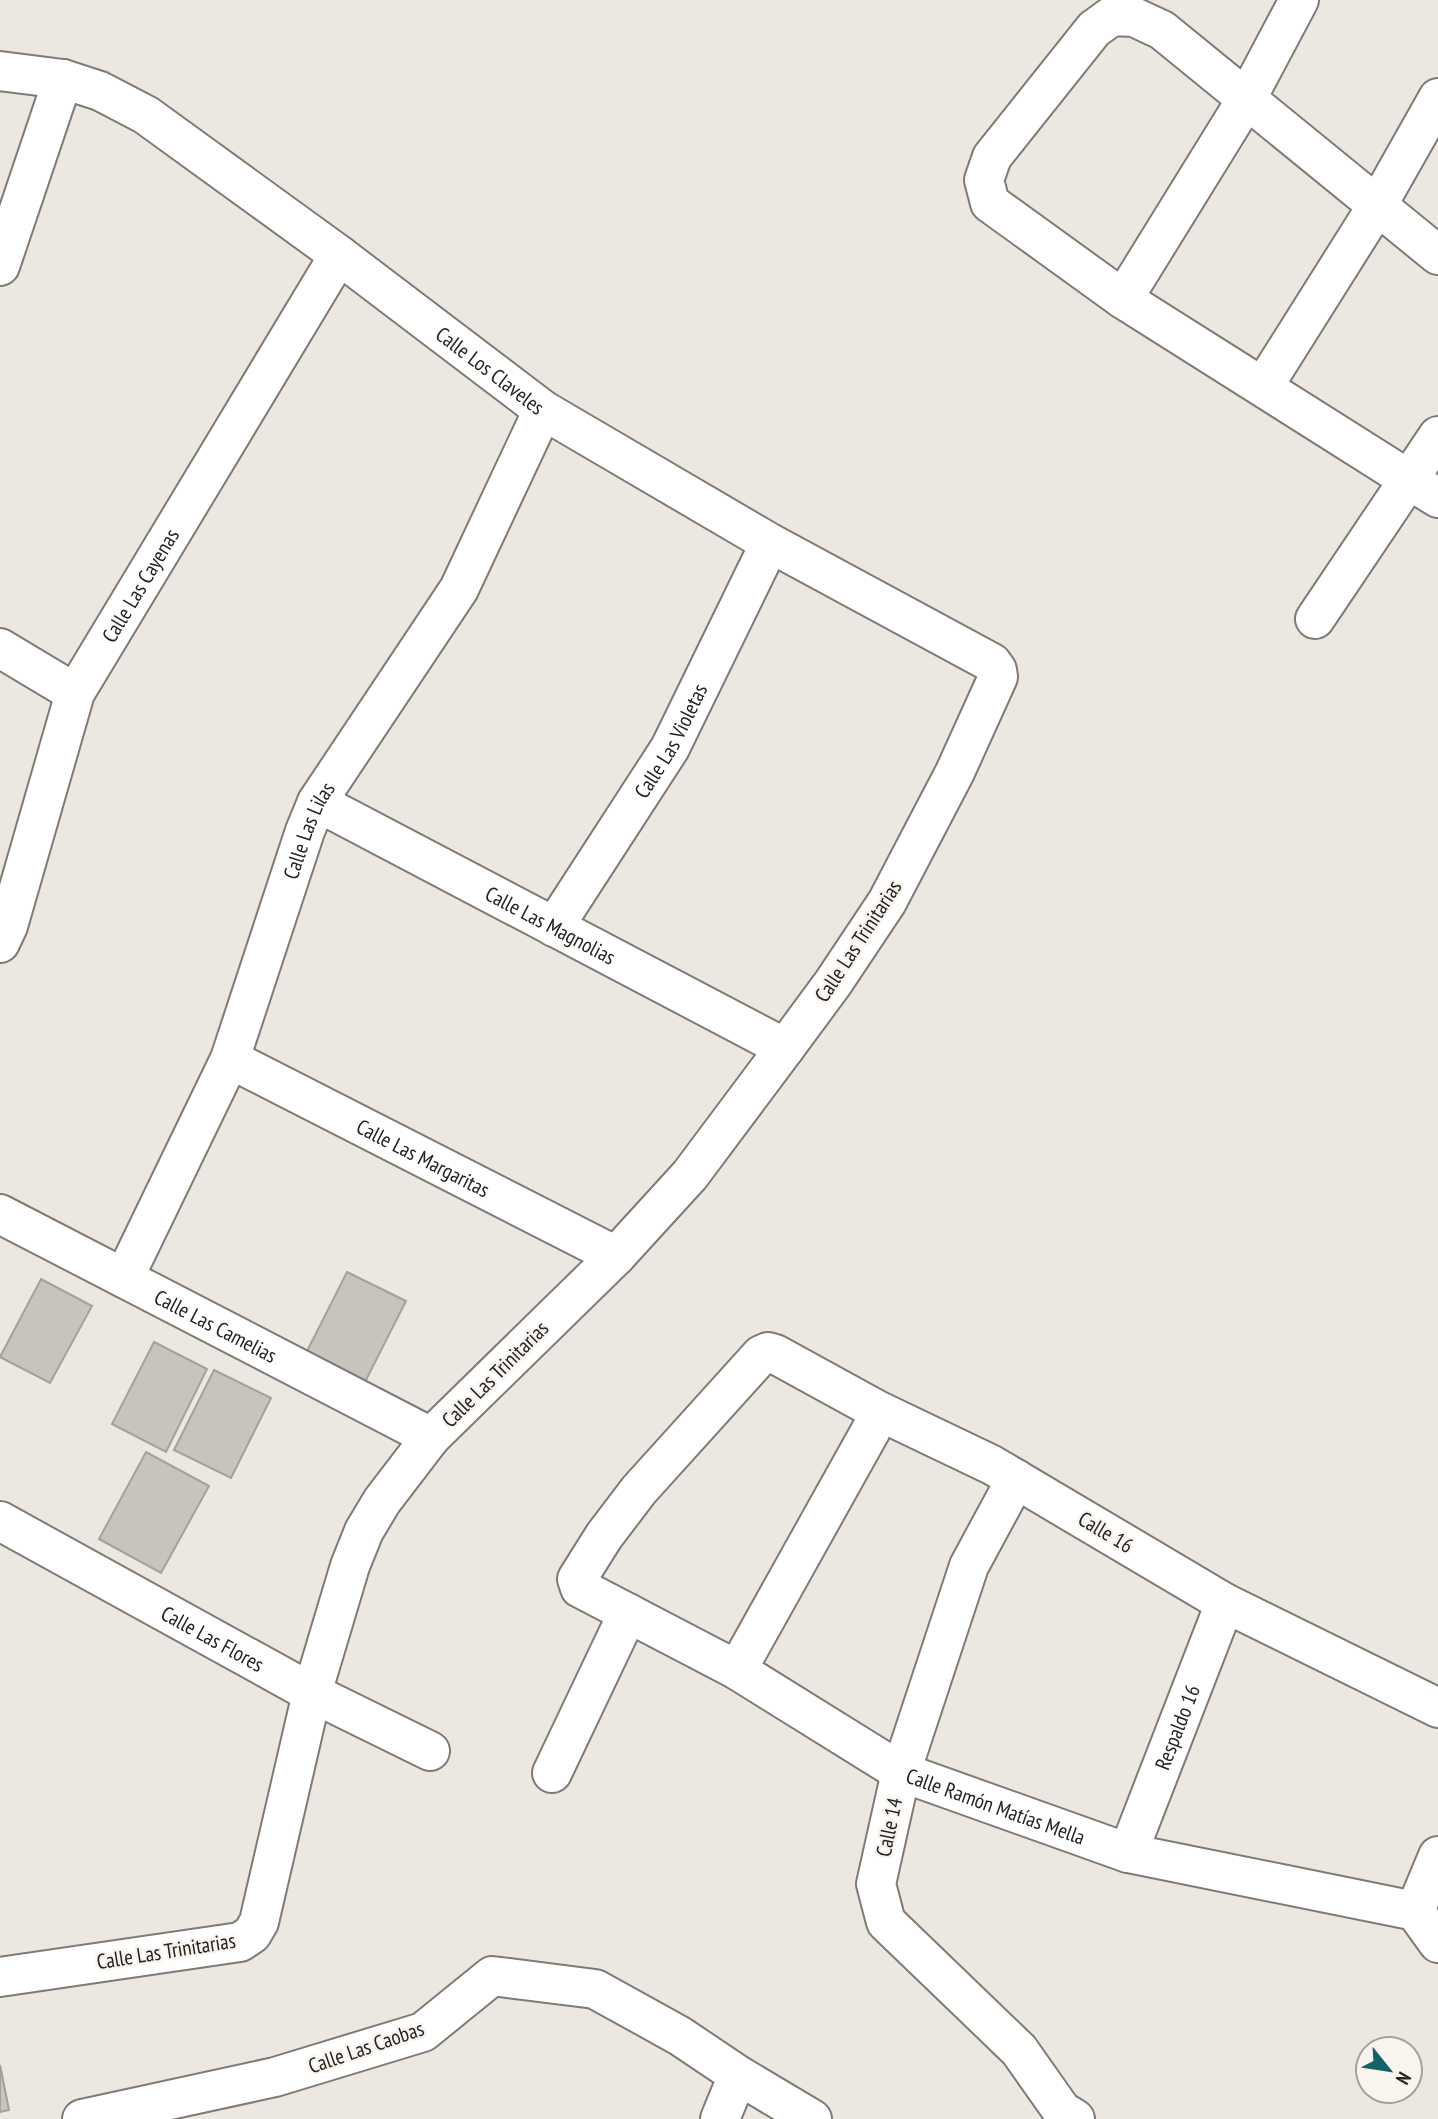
<svg xmlns="http://www.w3.org/2000/svg" width="1438" height="2119" viewBox="0 0 1438 2119" font-family="'PT Sans Narrow',sans-serif">
<rect width="100%" height="100%" fill="#ede7e1"/>
<path fill="#c7c4bd" stroke="#a3a19a" stroke-width="2" d="M347,1272L406,1301L364,1384L305,1355Z
M41,1279L92,1306L50,1383L0,1357Z
M154,1342L207,1369L166,1452L112,1424Z
M214,1370L271,1398L231,1478L174,1450Z
M146,1452L209,1486L161,1573L99,1539Z
M0,2065L9,2110L0,2112Z"/>
<g fill="none" stroke-linecap="round" stroke-linejoin="round">
<defs>
<g id="minor">
<path id="s1" d="M0,71L63,79L100,91L146,115L339,255L543,410L770,543L992,663L997,670L998,677L955,772L887,902L833,983L785,1048L690,1175L616,1256L431,1437L382,1501L364,1531L350,1566L312,1693L259,1922L252,1934L240,1942L0,1977"/>
<path d="M1438,255L1162,30L1134,17L1112,16L1094,29L992,157L984,180L990,203L1123,299L1438,498"/>
<path d="M0,266L63,79"/>
<path d="M1123,299L1246,100L1299,0"/>
<path d="M1263,387L1377,206L1438,98"/>
<path d="M1315,619L1438,436"/>
<path d="M0,648L75,693"/>
<path id="s2" d="M317,802L785,1048"/>
<path id="s3" d="M554,927L670,748L770,543"/>
<path id="s4" d="M0,943L8,926L75,693L339,255"/>
<path id="s5" d="M230,1059L616,1256"/>
<path id="s6" d="M0,1214L431,1437"/>
<path id="s7" d="M124,1278L230,1059L305,831L317,802L459,589L543,410"/>
<path d="M1016,1479L969,1566L901,1772L876,1884L886,1922L1019,2050L1062,2111L1075,2119"/>
<path id="s8" d="M0,1521L312,1693L430,1751"/>
<path d="M737,1670L871,1430"/>
<path id="s9" d="M1438,1708L1225,1603L992,1465L877,1410L775,1354L768,1352L761,1355L639,1490L604,1536L577,1579L580,1588L737,1670L901,1772L1128,1853L1415,1911L1438,1943"/>
<path d="M552,1773L628,1613"/>
<path id="s10" d="M1128,1853L1225,1603"/>
<path d="M1415,1911L1438,1856"/>
<path d="M82,2119L275,2077L423,2032L492,1976L595,1989L680,2036L738,2075L812,2119"/>
<path d="M720,2119L738,2075"/>
</g>
</defs>
<use href="#minor" stroke="#807a75" stroke-width="42"/>
<use href="#minor" stroke="#fff" stroke-width="38"/>
</g>
<g text-anchor="middle" dominant-baseline="central" stroke-width="5" stroke-linejoin="round" paint-order="stroke">
<g font-size="21" fill="#252220" stroke="#faf4ef">
<text stroke="none"><textPath href="#s1" startOffset="583">Calle Los Claveles</textPath></text>
<text stroke="none"><textPath href="#s4" startOffset="387">Calle Las Cayenas</textPath></text>
<text stroke="none"><textPath href="#s3" startOffset="220">Calle Las Violetas</textPath></text>
<text stroke="none"><textPath href="#s7" startOffset="485">Calle Las Lilas</textPath></text>
<text stroke="none"><textPath href="#s2" startOffset="264">Calle Las Magnolias</textPath></text>
<text transform="translate(858 941) rotate(-57)">Calle Las Trinitarias</text>
<text stroke="none"><textPath href="#s5" startOffset="217">Calle Las Margaritas</textPath></text>
<text stroke="none"><textPath href="#s6" startOffset="243">Calle Las Camelias</textPath></text>
<text transform="translate(495 1374) rotate(-45)">Calle Las Trinitarias</text>
<text transform="translate(1106 1532) rotate(31)">Calle 16</text>
<text stroke="none"><textPath href="#s8" startOffset="243">Calle Las Flores</textPath></text>
<text stroke="none"><textPath href="#s10" startOffset="135">Respaldo 16</textPath></text>
<text stroke="none"><textPath href="#s9" startOffset="1538">Calle Ramón Matías Mella</textPath></text>
<text transform="translate(889 1827) rotate(-78)">Calle 14</text>
<text transform="translate(166 1951) rotate(-9)">Calle Las Trinitarias</text>
<text transform="translate(366 2047) rotate(-19)">Calle Las Caobas</text>
</g>
</g>
<g transform="translate(1389 2070) rotate(120)"><circle r="33" fill="#faf4ef" stroke="#a5a09c" stroke-width="2"/>
<path d="M0-5L12 26L0 18L-12 26Z" fill="#126267"/>
<text y="-10" font-size="19" font-weight="bold" text-anchor="middle" fill="#252220">N</text>
</g>
</svg>
